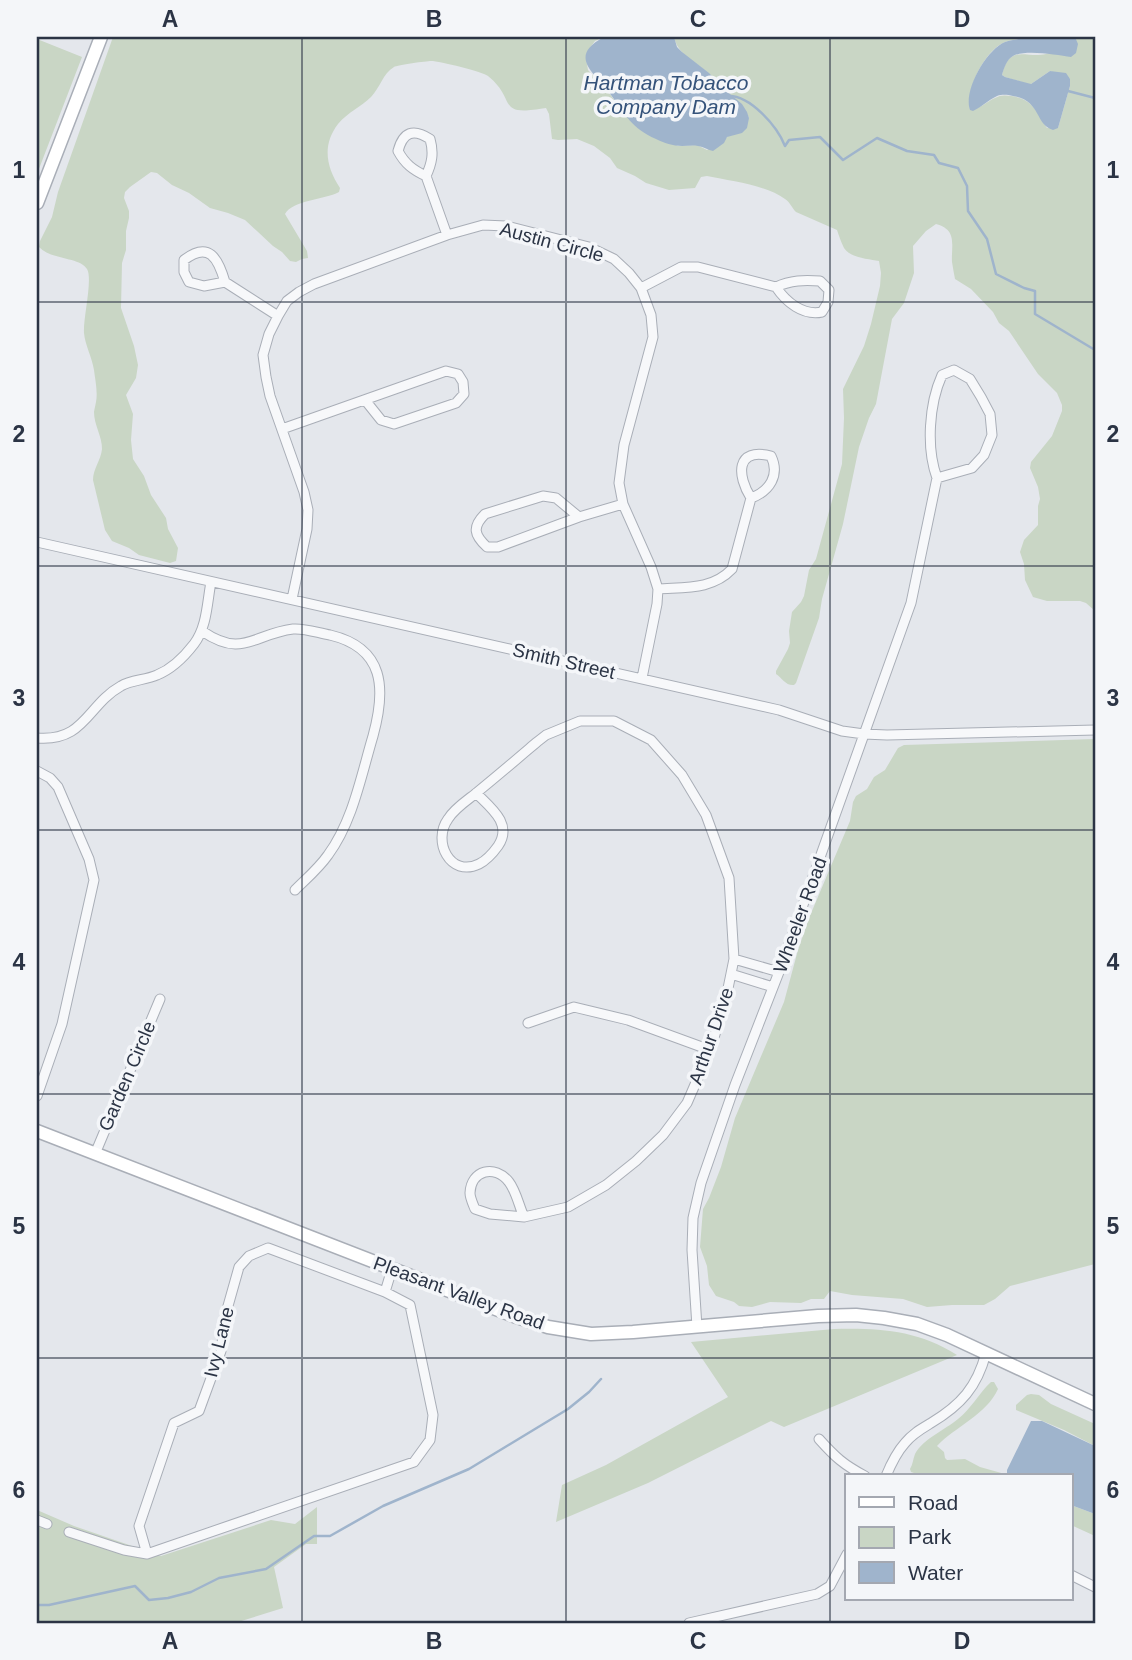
<svg xmlns="http://www.w3.org/2000/svg" width="1132" height="1660" viewBox="0 0 1132 1660" font-family="Helvetica,sans-serif">
<rect width="100%" height="100%" fill="#e4e7ec"/>
<path fill="#c9d6c5" d="M113,37H604L595,41L587,52L586,58L588,70L610,94L624,115L678,146L697,145L707,150L727,137L749,118C744,104 734,99 724,89C718,84 714,78 708,73C695,61 678,55 674,37H1027C1020,40 1012,39 1005,42C984,51 966,89 970,110C980,109 986,102 995,98C1000,95 1005,95 1011,96C1033,99 1036,111 1047,128H1058L1070,86V79L1050,71L1031,84H1028L1005,77L1002,75C1009,43 1026,59 1046,54C1056,51 1067,43 1076,38L1075,37H1095V611L1086,603L1080,601H1047L1033,597L1025,580L1024,564L1020,552L1024,540L1038,525V506L1040,499L1038,487L1030,468L1031,462L1052,436L1062,411V405L1057,393L1038,374L1009,331L999,323L993,312L971,289L955,279C954,274 953,268 952,262C951,245 958,230 936,224L926,231L913,246L914,273L904,303L892,319L876,404L869,418L859,447L843,524L822,599L819,618L796,683L794,685C786,686 782,678 776,674V671L788,649L790,643L789,631L792,612L801,602L804,596L809,570L816,559L842,464L844,418L843,389L864,346L871,324L880,286L881,273L879,261C869,259 850,258 844,248C841,242 839,236 837,230L796,212C792,208 790,202 785,199C766,185 731,181 707,176L701,177L695,188L669,190L646,183L635,176L617,168L610,158L594,146L577,139L558,140L552,139L549,114L546,108C494,117 518,100 488,76C484,72 439,61 431,61C427,61 397,65 394,67C383,73 380,88 371,97C361,107 348,112 338,124C322,145 326,167 340,188L339,192C324,200 293,200 285,214L307,251L308,258L302,259L296,262L290,261L282,252L273,246L245,220L228,213L210,208L189,193L172,185L157,173L151,172L130,187L125,192L124,198L129,211V218L126,231V250L122,263L121,308L134,346L138,365L136,378L126,395L133,414L131,440L133,459L144,476L151,495L166,518L168,529L178,548L176,561L170,563L139,555L129,548L112,541L105,530L93,480C93,469 101,460 102,449C102,436 94,425 94,412C94,412 96,402 96,402C98,392 95,379 94,370C92,357 85,345 84,333C83,318 93,279 87,269C80,257 51,260 39,247L40,241L52,217L58,192Z
M37,39L82,57L37,174Z
M1095,739V1264L1010,1286L995,1299L984,1305H952L927,1307L903,1299L852,1295L830,1291L824,1299H811L801,1303L770,1302L752,1307L739,1306L734,1302L716,1296L709,1285L707,1266L700,1247L703,1209L709,1198L721,1167L735,1118L784,1002L798,950L809,918L850,821L853,802L856,796L867,789L874,777L885,770L898,748L904,745Z
M834,1329C880,1328 917,1330 957,1355L784,1427L771,1421L648,1483L556,1522L562,1485L606,1465L728,1397L691,1342Z
M991,1382H994L998,1389C987,1414 955,1427 937,1446L944,1452L945,1458L947,1460L965,1459L980,1467L1012,1476H979L955,1473L935,1476H923L911,1472L910,1469C913,1464 913,1459 915,1454C924,1438 945,1430 958,1419C971,1409 979,1393 991,1382Z
M1031,1394L1039,1395L1051,1404L1095,1424V1446L1064,1430L1016,1410V1405L1027,1395Z
M1071,1505L1095,1514V1536L1071,1525Z
M317,1507V1544H306L274,1567L283,1608L235,1623H37V1510L74,1526L161,1556L271,1520L295,1524Z"/>
<path fill="#9fb4cc" d="M604,37H674L677,47L682,52L709,73L724,89L742,104L747,112L749,118L747,128L742,133L727,137L724,143L713,151C708,150 704,147 698,146C693,145 687,146 682,146C673,146 664,143 656,139C631,128 626,115 611,95C596,74 566,57 604,37Z
M1027,37H1075L1078,44L1076,53L1071,57C1057,55 1026,49 1013,56C1007,59 1004,68 1002,75L1005,77L1031,84L1050,71L1066,73L1070,79V86L1058,128L1053,130C1035,125 1041,100 1013,96C1008,95 1003,94 997,96C988,100 982,107 973,111L970,110C963,91 986,50 1005,42C1012,39 1020,40 1027,37Z
M1031,1421H1042L1095,1446V1514L1071,1505V1476H1012L1007,1474V1470Z"/>
<g fill="none" stroke-linecap="round" stroke-linejoin="round">
<path stroke="#9fb4cc" stroke-width="2.5" d="M1068,91L1095,98
M728,96C750,95 777,126 785,146L789,140L820,137L843,160L877,138L907,151L934,155L939,163L958,168L967,186L968,211L987,239L996,274L1024,288L1035,291V314L1095,350
M37,1605H49L135,1586L149,1600L168,1598L191,1592L219,1578L266,1569L314,1536H330L383,1506L469,1469L568,1409L589,1392L601,1379"/>
<defs>
<path id="minor" d="M426,176C413,170 405,164 398,151C403,132 413,128 430,139C434,153 432,163 426,176L447,235
M225,282L204,286L189,282L184,272V260C209,241 218,258 225,282L278,316
M641,288L681,267H698L776,287C786,302 803,316 822,312L828,302L829,290L820,281C804,280 791,280 776,287
M282,429L446,371L458,374L463,382L464,394L456,403L394,424L381,420L365,400
M543,496L556,498L579,517L498,547H487C474,535 472,527 485,514Z
M579,517L623,504
M37,542L779,710L842,731L864,734L887,735L1095,730
M658,589C685,587 712,590 732,569L751,498C770,491 780,475 771,456C735,447 737,476 751,498
M292,599L307,529L308,510L304,492L270,396L266,377L263,355L269,334L278,316L287,301L299,292L314,284L447,235L483,225L506,226L589,247L614,259L629,273L641,288L651,315L653,337L624,445L619,483L623,504L651,567L658,589L657,604L642,678
M202,631C243,659 253,634 293,629C305,628 318,633 330,635C385,648 386,689 373,736C361,776 353,821 328,855C319,868 306,879 295,890
M37,738C85,742 87,705 121,686C131,680 146,680 157,675C172,669 184,657 194,644C207,627 207,603 211,582
M37,771L50,778L58,787L89,859L94,880L62,1024L37,1096
M476,793C491,808 513,824 498,846C493,853 487,860 479,864C450,878 432,841 448,819C454,809 466,801 475,794C496,777 517,759 537,742L546,735L580,721H614L651,740L682,775L706,815L729,878L734,959L725,1003L710,1050L687,1103L663,1135L636,1161L606,1185L568,1207L524,1217L490,1214L475,1209C473,1204 470,1198 470,1193C471,1170 495,1164 509,1182C516,1191 519,1206 524,1217
M734,959L779,972
M731,974L773,987
M528,1023L574,1007L628,1020L710,1050
M95,1154L160,999
M385,1292L392,1269
M697,1327L692,1250L693,1218L701,1183L735,1085L779,972L911,603L937,478L972,468L984,455L992,435L990,414L981,397L970,379L954,370L942,375C929,404 926,448 937,478
M819,1439C835,1457 844,1465 865,1476
M886,1476C891,1464 896,1453 905,1443C912,1434 921,1429 931,1423C961,1405 977,1387 986,1353
M37,1520L47,1524
M69,1532L124,1550L147,1554L414,1462L430,1440L433,1415L410,1305L385,1292L268,1248L249,1256L239,1267L226,1313L221,1351L199,1411L174,1423L139,1526L147,1554
M1071,1575L1095,1587
M689,1623L817,1594L830,1586L847,1554"/>
<path id="secondary" d="M37,203L101,37
M37,1131L514,1316L548,1327L591,1334L633,1332L818,1316L856,1315L884,1318L917,1324L947,1335L1095,1404"/>
</defs>
<use href="#minor" stroke="#a9aeb7" stroke-width="11"/>
<use href="#secondary" stroke="#a9aeb7" stroke-width="15"/>
<use href="#minor" stroke="#f7f8fa" stroke-width="9"/>
<use href="#secondary" stroke="#fff" stroke-width="12"/>
</g>
<path fill="none" stroke="#2b3445" stroke-width="2" stroke-opacity="0.55" d="M302,37V1623M566,37V1623M830,37V1623M37,302H1095M37,566H1095M37,830H1095M37,1094H1095M37,1358H1095"/>
<g text-anchor="middle" dominant-baseline="central" stroke-width="7" stroke-linejoin="round" paint-order="stroke">
<g font-size="19" fill="#2b3445" stroke="#f4f6f9">
<text transform="translate(552 242) rotate(15)">Austin Circle</text>
<text transform="translate(564 661) rotate(13)">Smith Street</text>
<text transform="translate(800 915) rotate(-70)">Wheeler Road</text>
<text transform="translate(711 1036) rotate(-71)">Arthur Drive</text>
<text transform="translate(127 1076) rotate(-67)">Garden Circle</text>
<text transform="translate(459 1293) rotate(20)">Pleasant Valley Road</text>
<text transform="translate(219 1342) rotate(-76)">Ivy Lane</text>
</g>
<g font-size="21" font-style="italic" fill="#34527a" stroke="#f4f6f9">
<text x="666" y="82">Hartman Tobacco<tspan x="666" dy="24">Company Dam</tspan></text>
</g>
</g>
<rect width="1132" height="1660" fill="none" stroke="#f4f6f9" stroke-width="77"/>
<rect x="845" y="1474" width="228" height="126" fill="#f4f6f9" stroke="#a4a8b1" stroke-width="2"/>
<rect x="859" y="1497" width="35" height="10" fill="#ffffff" stroke="#a4a8b1" stroke-width="2"/>
<text x="908" y="1510" font-size="21" fill="#2b3445">Road</text>
<rect x="859" y="1527" width="35" height="21" fill="#c9d6c5" stroke="#a4a8b1" stroke-width="2"/>
<text x="908" y="1544" font-size="21" fill="#2b3445">Park</text>
<rect x="859" y="1562" width="35" height="21" fill="#9fb4cc" stroke="#a4a8b1" stroke-width="2"/>
<text x="908" y="1580" font-size="21" fill="#2b3445">Water</text>
<rect x="38" y="38" width="1056" height="1584" fill="none" stroke="#2b3445" stroke-width="2.5"/>
<g font-size="23" text-anchor="middle" font-weight="bold" fill="#2b3445">
<text x="170" y="27">A</text>
<text x="434" y="27">B</text>
<text x="698" y="27">C</text>
<text x="962" y="27">D</text>
<text x="19" y="178">1</text>
<text x="1113" y="178">1</text>
<text x="19" y="442">2</text>
<text x="1113" y="442">2</text>
<text x="19" y="706">3</text>
<text x="1113" y="706">3</text>
<text x="19" y="970">4</text>
<text x="1113" y="970">4</text>
<text x="19" y="1234">5</text>
<text x="1113" y="1234">5</text>
<text x="19" y="1498">6</text>
<text x="1113" y="1498">6</text>
<text x="170" y="1649">A</text>
<text x="434" y="1649">B</text>
<text x="698" y="1649">C</text>
<text x="962" y="1649">D</text>
</g>
</svg>
